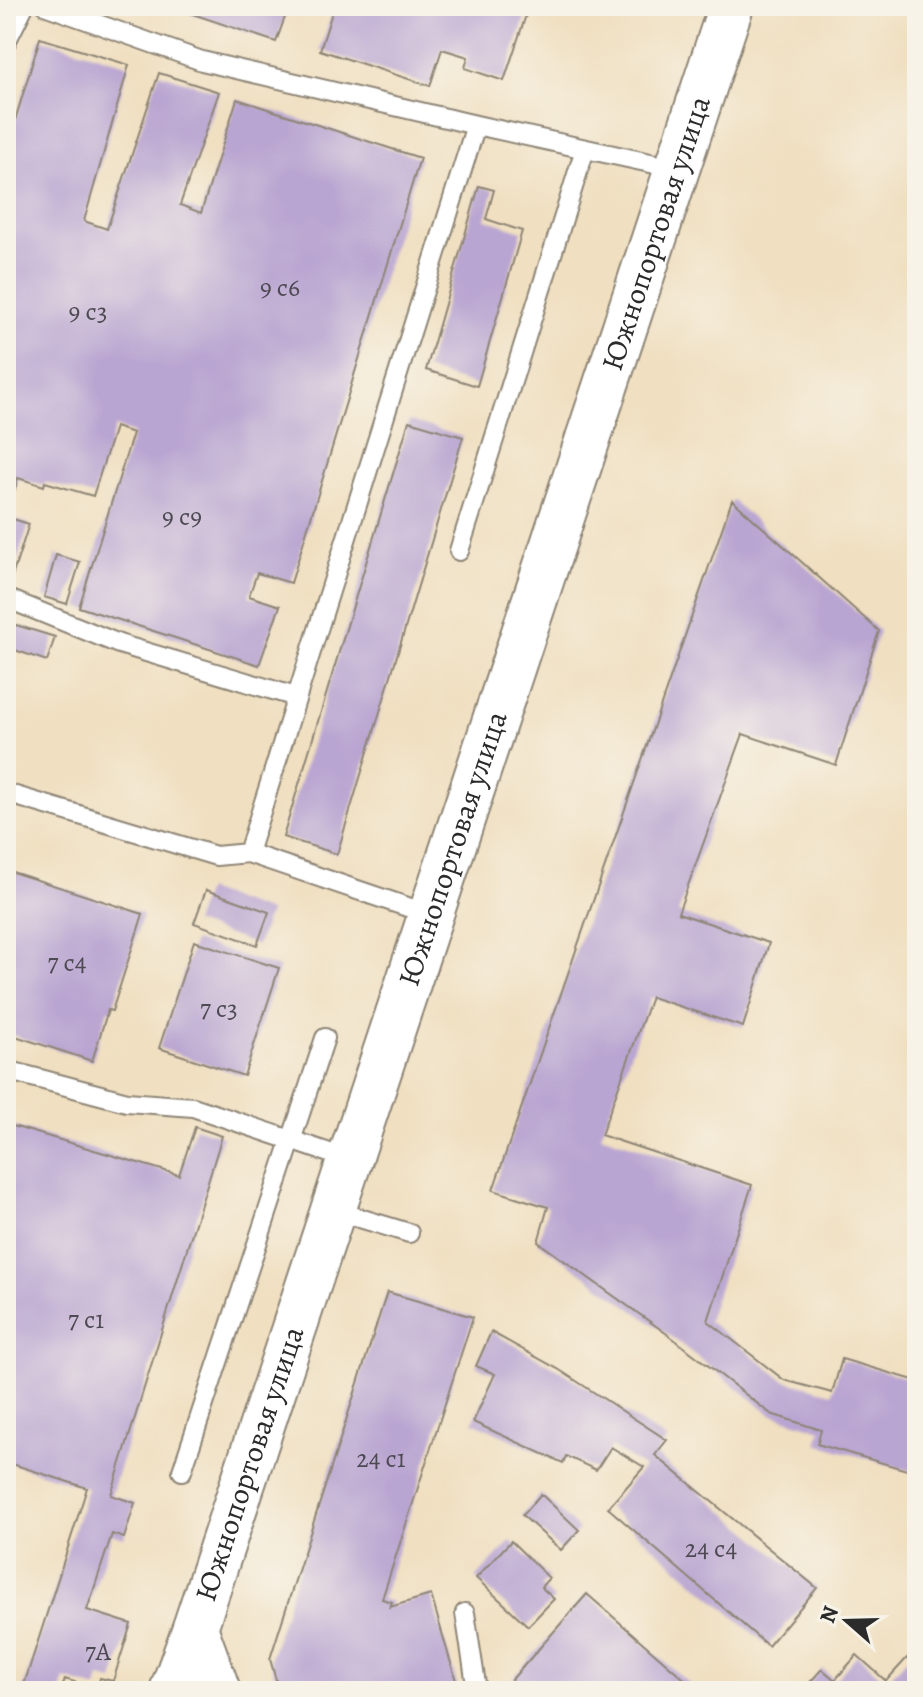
<svg xmlns="http://www.w3.org/2000/svg" width="923" height="1697" viewBox="0 0 923 1697" font-family="Alegreya,serif">
<rect width="100%" height="100%" fill="#f7f3e8"/>
<filter id="ink" filterUnits="userSpaceOnUse"><feTurbulence type="fractalNoise" baseFrequency=".0125" numOctaves="2"/><feDisplacementMap in="SourceGraphic" scale="16" xChannelSelector="R" yChannelSelector="G"/><feConvolveMatrix kernelMatrix="1 2 1 2 8 2 1 2 1" color-interpolation-filters="sRGB"/></filter>
<filter id="wash" filterUnits="userSpaceOnUse"><feTurbulence type="fractalNoise" baseFrequency=".006" numOctaves="4" result="noise"/><feDisplacementMap in="SourceGraphic" scale="32" xChannelSelector="R" yChannelSelector="G"/><feGaussianBlur stdDeviation="1.8" result="paint"/><feColorMatrix in="noise" values="0 0 0 0 0 0 0 0 0 0 0 0 0 0 0 0 0 1.4 0 .05"/><feComposite in="paint" operator="in"/></filter>
<g filter="url(#wash)">
<rect width="100%" height="100%" fill="#f0dfc0"/>
<g id="blocks">
<path fill="#b9a5d1" d="M169,6H289L276,42Z
M334,6H498L526,15L504,81L465,68L468,57L442,49L430,86L320,50Z
M40,38L129,65L84,221L107,229L159,73L219,92L180,205L201,213L237,99L420,158L291,583L257,573L249,596L280,606L259,665L79,607L133,433L115,427L93,496L45,482L44,486L18,478L7,517L29,524L9,586H6V150Z
M479,186L494,190L486,219L522,231L477,386L426,370Z
M409,421L463,437L337,854L283,837Z
M732,500L879,631L836,765L743,734L678,913L769,943L743,1027L651,997L601,1135L752,1185L708,1321L784,1380L832,1393L842,1359L917,1381V1473L817,1444L821,1430L771,1414L670,1336L538,1242L548,1207L493,1190Z
M56,555L80,562L67,604L44,597Z
M6,622L55,637L47,661L6,647Z
M6,870L143,914L112,1011L108,1010L92,1061L6,1033Z
M206,890L269,912L257,945L194,923Z
M194,941L279,968L244,1076L159,1048Z
M6,1124L179,1175L195,1127L222,1136L111,1495L135,1503L124,1538L112,1534L87,1610L131,1624L113,1681L100,1678L97,1689L65,1679L61,1691H22L87,1488L6,1462Z
M387,1292L473,1317L382,1599L392,1602L390,1607L431,1595L459,1691H279L270,1659Z
M491,1332L558,1369L667,1440L655,1455L817,1588L768,1646L608,1508L644,1467L611,1447L596,1470L566,1456L563,1463L473,1422L495,1374L476,1366Z
M541,1494L579,1530L561,1550L522,1515Z
M511,1541L549,1578L541,1587L554,1599L528,1626L476,1578Z
M587,1594L650,1649L698,1691H512L506,1686Z
M857,1655L886,1681L907,1658L917,1667V1691H802L822,1669L835,1680Z"/>
</g>
</g>
<g filter="url(#ink)">
<use href="#blocks" fill-opacity="0" stroke="#8e8576" stroke-width="2"/>
<g fill="none" stroke-linecap="round" stroke-linejoin="round">
<defs>
<path id="service" d="M47,6L202,61L476,125
M6,42L24,6
M459,551L585,149
M6,598L119,644L296,697
M6,793L216,856L248,853
M431,915L248,853L476,125L678,169
M6,1070L127,1102L193,1107L350,1160
M333,1210L409,1233
M182,1471L325,1038
M465,1613L477,1691"/>
<g id="tertiary">
<path d="M195,1628L218,1691"/>
<path id="s1" d="M172,1691L195,1628L731,6"/>
</g>
</defs>
<use href="#service" stroke="#8e8576" stroke-width="22"/>
<use href="#tertiary" stroke="#8e8576" stroke-width="48"/>
<use href="#service" stroke="#fff" stroke-width="18"/>
<use href="#tertiary" stroke="#fff" stroke-width="44"/>
</g>
</g>
<g text-anchor="middle" dominant-baseline="central" stroke-width="6" stroke-linejoin="round" paint-order="stroke">
<g font-size="26" fill="#4e4a54">
<text x="280" y="287">9 с6</text>
<text x="88" y="311">9 с3</text>
<text x="182" y="516">9 с9</text>
<text x="67" y="962">7 с4</text>
<text x="219" y="1008">7 c3</text>
<text x="86" y="1319">7 с1</text>
<text x="381" y="1458">24 с1</text>
<text x="711" y="1548">24 с4</text>
<text x="98" y="1651">7А</text>
</g>
<g font-size="30" fill="#2b2b2b" stroke="#f7f3e8">
<text stroke="none"><textPath href="#s1" startOffset="1536">Южнопортовая улица</textPath></text>
<text stroke="none"><textPath href="#s1" startOffset="888">Южнопортовая улица</textPath></text>
<text stroke="none"><textPath href="#s1" startOffset="240">Южнопортовая улица</textPath></text>
</g>
</g>
<rect width="923" height="1697" fill="none" stroke="#f7f3e8" stroke-width="32"/>
<g transform="translate(847 1621) rotate(290)" stroke="#f7f3e8" stroke-width="6" paint-order="stroke">
<path d="M0-6L14 30L0 20L-14 30Z" fill="#2b2b2b"/>
<text y="-12" font-size="22" font-weight="bold" text-anchor="middle" fill="#2b2b2b">N</text>
</g>
</svg>
